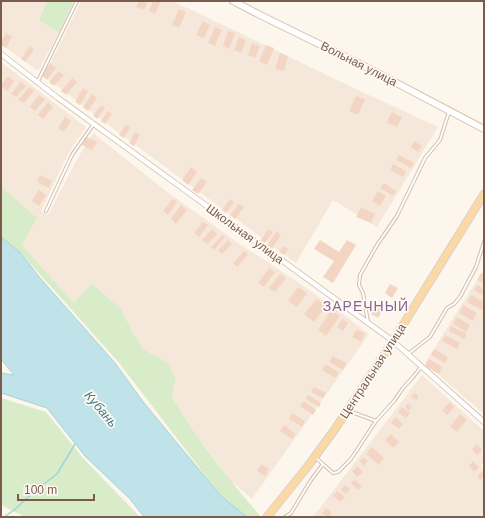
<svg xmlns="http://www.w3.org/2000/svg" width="485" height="518" viewBox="0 0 485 518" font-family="Arial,sans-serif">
<rect width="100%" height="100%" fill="#fdf6ec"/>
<path fill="#f5e8da" d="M1,1H47L39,20L59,33L38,71L1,44Z
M81,1H172L236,31L339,81L438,127L377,227L333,200L296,263L115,130L44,76Z
M1,62L86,127L69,152L41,211L48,215L75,163L93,133L166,191L241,245L292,278L343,314L369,334L252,499L231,481L199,438L182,413L172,397L176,378L167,362L143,349L130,327L121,309L74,303L22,245L5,190L1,186Z
M484,269V414L425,363Z
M422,375L484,431V462L481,466L484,469V517H313Z"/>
<path fill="#d8ecc9" d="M47,1H74L59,33L39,20Z
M1,186L5,190L37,218L22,245L74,303L92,284L121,309L130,327L143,349L167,362L176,378L172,397C197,439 228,478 260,516L247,517L221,496L120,364L20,252L1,237Z
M1,398L46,412L83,458L140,517H25L1,505Z"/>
<path fill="#bfe3e8" stroke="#a5d3da" d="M1,237L20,252L40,278L115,363L144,403L221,496L247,517H144L130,499L85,456L47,408L1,393V373L14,375L1,359Z"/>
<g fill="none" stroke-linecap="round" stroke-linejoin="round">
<path stroke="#a5d3da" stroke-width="1.5" d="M4,517L14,510L36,490L57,474L75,444"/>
</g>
<path fill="#f3d5c3" d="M139,1H148L144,10L136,7Z
M153,1H161L155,14L149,11Z
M179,9L186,12L179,28L172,25Z
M203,21L210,25L204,38L196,35Z
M215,27L222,30L215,46L208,43Z
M228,31L235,33L229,49L223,46Z
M6,33L12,37L6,48L1,45V42Z
M239,37L246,40L241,53L234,50Z
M252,43L260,46L255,58L248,55Z
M266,45L274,48L267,65L259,61Z
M30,46L34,50L25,62L21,59Z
M280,53L288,56L284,71L275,69Z
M50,63L56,68L47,80L41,75Z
M59,71L64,75L54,86L49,82Z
M8,76L14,81L7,91L1,86V85Z
M72,78L77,82L66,95L61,91Z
M21,82L26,86L16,97L11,94Z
M29,87L34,91L24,103L18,100Z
M83,88L88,91L80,105L75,102Z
M92,94L97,98L88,111L83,107Z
M39,95L45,99L35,111L30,107Z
M356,96L365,99L358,115L349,111Z
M48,102L53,107L43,119L38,115Z
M101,105L105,108L97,119L93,115Z
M108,111L112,114L105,124L101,121Z
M392,112L402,117L397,127L387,122Z
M65,117L71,121L64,132L58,128Z
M126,125L130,127L124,138L119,135Z
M135,132L140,134L134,146L129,143Z
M86,137L97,142L92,150L82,145Z
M414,141L422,146L418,152L411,147Z
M399,155L414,163L411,168L396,160Z
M393,164L406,171L403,177L390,170Z
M191,167L197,172L188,185L182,180Z
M40,175L52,181L49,188L37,182Z
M201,178L207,182L198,194L192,190Z
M384,183L396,191L393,196L380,188Z
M39,190L46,195L39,206L32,201Z
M378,191L386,196L380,206L372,201Z
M172,199L177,202L168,215L163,211Z
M230,199L234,202L226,213L222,210Z
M239,204L244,207L235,219L230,215Z
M181,205L187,210L176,224L171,219Z
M361,207L375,214L371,223L356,217Z
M203,222L208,225L199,237L194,233Z
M212,229L217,234L207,244L202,240Z
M268,229L273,232L264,244L260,241Z
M277,231L281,235L272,249L267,245Z
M223,235L225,237L214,250L211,247Z
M228,240L232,244L222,254L218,250Z
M320,240L339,252L347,240L356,245L333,283L323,277L334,261L314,249Z
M284,246L289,249L284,255L279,252Z
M244,251L248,254L237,267L233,263Z
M269,268L275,272L264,287L258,283Z
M481,273L484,275V283L477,280Z
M280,274L286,278L275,292L269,288Z
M390,284L398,288L392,298L385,293Z
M477,285L484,289V296L474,290Z
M298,287L307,293L297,307L288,301Z
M471,295L484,302V306L482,310L467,302Z
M317,299L326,306L314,322L304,314Z
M378,303L384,307L378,318L371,314Z
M463,305L477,313L473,321L459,313Z
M331,310L340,316L326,336L318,330Z
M457,317L470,325L466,332L453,324Z
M342,319L348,323L343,331L337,327Z
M451,326L467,334L464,339L449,331Z
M357,329L365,334L361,342L352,337Z
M445,335L460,343L457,349L442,341Z
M434,349L448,357L445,363L431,355Z
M333,356L346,363L343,370L329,362Z
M429,359L442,367L439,374L425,366Z
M326,364L339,373L335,378L322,370Z
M314,387L326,393L323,398L311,392Z
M414,393L419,396L416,400L411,397Z
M308,395L321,403L319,407L306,399Z
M304,401L316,410L313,415L300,406Z
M449,402L454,407L447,415L442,411Z
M408,403L412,407L409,411L405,407Z
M402,407L410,413L406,418L398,412Z
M292,413L305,421L302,427L289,419Z
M460,414L467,420L457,432L450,426Z
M395,417L403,424L399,429L391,423Z
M284,425L296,434L292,439L280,431Z
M391,434L399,442L393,448L385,440Z
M477,444L482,450L477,455L472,449Z
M372,447L384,458L379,465L366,454Z
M363,457L368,461L364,466L360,462Z
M473,461L479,467L474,472L469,466Z
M261,464L269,469L265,476L257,471Z
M358,466L363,472L357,477L352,471Z
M482,471L484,473V476L481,480L477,477Z
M355,480L362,486L358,490L351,483Z
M345,485L350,489L346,494L341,490Z
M337,491L345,497L341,502L333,496Z
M326,508L332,513L329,517H327L322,513Z"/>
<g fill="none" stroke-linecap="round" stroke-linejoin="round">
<defs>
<path id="lane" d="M38,81L77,1
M46,211L72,155L93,125
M368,322L363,293L359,285L360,275L377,245L397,216L425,158L440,140L449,112
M408,354L430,337L447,308L454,304L460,297L476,267L484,242
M349,411L376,421
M316,458L333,473L338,472L351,459L376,421L394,401L403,388L413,377L421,367
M285,517L291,513L311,480L323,464"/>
<path id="street" d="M1,54L58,98L393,341L484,422"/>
<path id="secondary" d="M233,1L262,16L370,69L484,129"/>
<path id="primary" d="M267,517L308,466L335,429L393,341L484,194"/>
</defs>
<use href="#lane" stroke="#d1beb0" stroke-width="4"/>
<use href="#street" stroke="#d1beb0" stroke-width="6"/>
<use href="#secondary" stroke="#d6c0b0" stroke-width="8"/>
<use href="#primary" stroke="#dad1cd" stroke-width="9"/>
<use href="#lane" stroke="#fff" stroke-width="2"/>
<use href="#street" stroke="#fff" stroke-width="4.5"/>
<use href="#secondary" stroke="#fff" stroke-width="6"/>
<use href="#primary" stroke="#fbd9a5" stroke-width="7"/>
</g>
<g text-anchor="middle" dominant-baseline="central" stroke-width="3.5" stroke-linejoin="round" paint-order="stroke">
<g font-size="12" fill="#7a5c4d" stroke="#fffaf3">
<text transform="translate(359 64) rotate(27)">Вольная улица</text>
<text transform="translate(245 234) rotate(36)">Школьная улица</text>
<text transform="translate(373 371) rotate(-57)">Центральная улица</text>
</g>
<g font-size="13" font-style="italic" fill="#437c86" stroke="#fffaf3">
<text transform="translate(101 409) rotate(50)">Кубань</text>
</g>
<g font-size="14" letter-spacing="1" fill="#846695" stroke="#fffaf3">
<text x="366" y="306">ЗАРЕЧНЫЙ</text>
</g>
</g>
<rect width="485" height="518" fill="none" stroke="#7a5c4d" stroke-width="4"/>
<path d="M18 494v6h76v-6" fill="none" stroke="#7a5c4d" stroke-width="2"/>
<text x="24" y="494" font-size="12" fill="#7a5c4d" stroke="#fffaf3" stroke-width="3" paint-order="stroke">100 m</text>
</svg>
